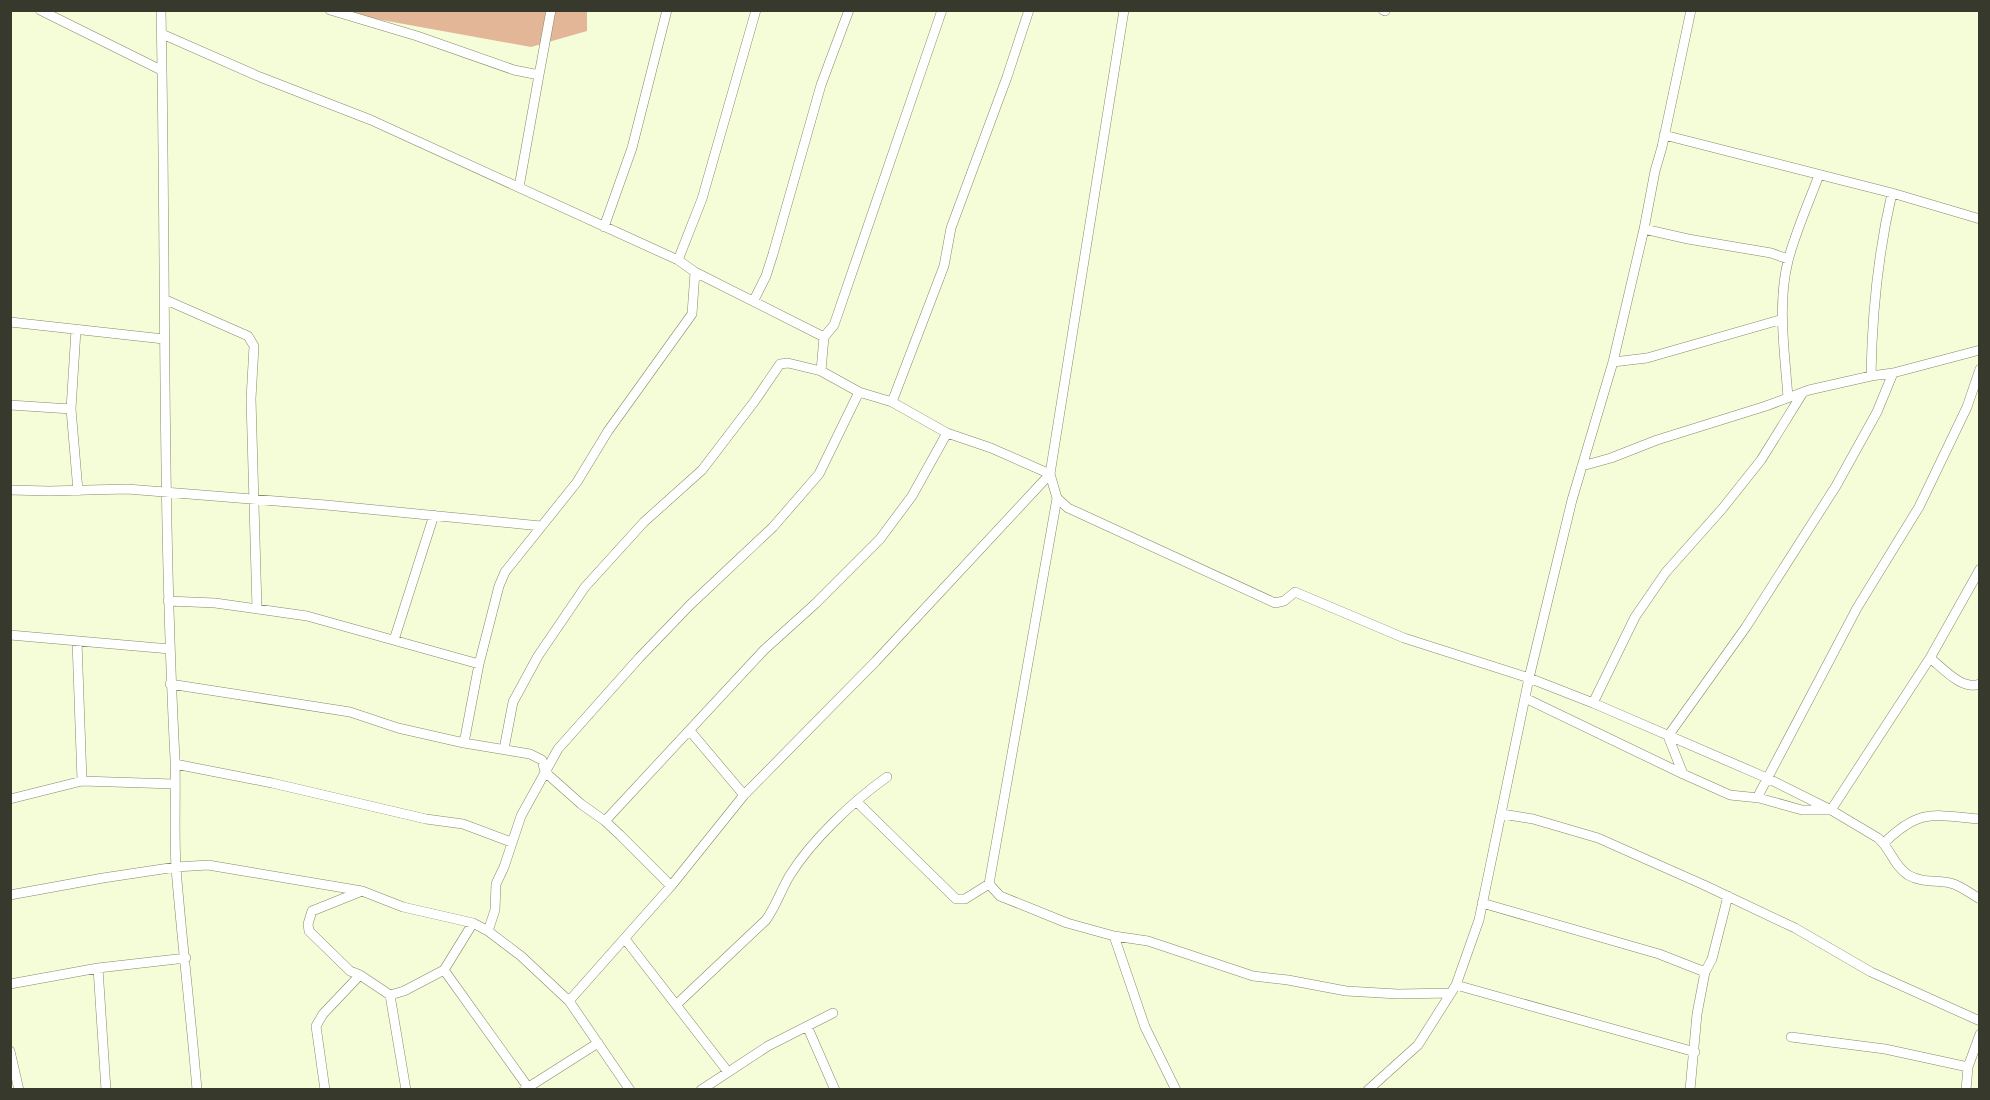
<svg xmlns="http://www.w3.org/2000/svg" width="1990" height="1100" viewBox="0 0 1990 1100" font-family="Cabin,sans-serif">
<rect width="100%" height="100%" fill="#f4fcd8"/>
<path fill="#e3b698" d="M332,11H587V31L531,47Z"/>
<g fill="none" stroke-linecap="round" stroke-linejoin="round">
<defs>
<path id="minor" d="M40,10L161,70
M161,10C166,260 162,510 175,759C176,795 174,832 176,868C182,942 191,1016 197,1090
M330,10L417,36L514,70L539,75L551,10
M1124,10L1050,474L1057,498L1068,508L1275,603L1284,601L1295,592L1404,638L1529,678L1593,703L1767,778L1831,810
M1383,10L1385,11
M162,34L260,77L371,120L678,260L695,272L824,337L821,371L859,392L892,402L947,433L991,448L1050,474
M1664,135L1892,193L1980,219
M519,187L539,75
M604,227L632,148L667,10
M1644,229L1688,239L1771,253L1788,259
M678,260L702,199L756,10
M166,300L248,336L254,346L251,399L257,609
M754,300L766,276L773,254L821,85L849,10
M10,322L164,339
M76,330L71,409L78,491
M824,337L834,325L942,10
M1613,362L1647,358L1783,319
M1871,376C1872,314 1878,253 1892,193
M1788,398C1785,354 1777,305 1788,261C1795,233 1809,202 1819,175
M892,402L944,266L951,228L1007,77L1029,10
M10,405L71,409
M1582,466L1611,458L1657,440L1766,406L1809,390L1871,376L1893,373L1980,350
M10,490L49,491L127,489L326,505L541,526
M1980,569L1930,658L1831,810L1878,838C1891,849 1893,865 1908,875C1922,883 1935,880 1950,883C1960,885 1971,894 1980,899
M168,601L215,603L307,616L479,664
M10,635L170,649
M394,640L434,515
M77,641L82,781
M1930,658C1943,668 1962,691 1980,684
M170,684L350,712L398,728L464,743
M1525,698L1683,774
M1593,703L1635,617L1666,572L1722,509L1761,460L1802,394
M690,731L744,795
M504,749L513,702L538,656L585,587L644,522L702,470L754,402L780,364L788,363L821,371
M175,764L272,783L426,819L463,824L511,842
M1757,798L1857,608L1919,507L1967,407L1980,369
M10,799L82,781L174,784
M857,802L956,899H965L989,884L1000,896L1067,923L1114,936L1148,941L1253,976L1288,980L1346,991L1398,994L1451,993
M1829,810H1802L1759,798L1730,795L1683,774L1668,736L1746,627L1836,486L1877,412L1893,373
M1502,814L1533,819L1598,838L1704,885L1795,928L1871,972L1980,1021
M605,821L764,650L815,604L880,539L912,496L947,433
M1884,843C1920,808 1933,815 1980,819
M989,884L1057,498
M671,886L620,835L605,821L581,804L545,772L542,760L530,754L464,743L479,664L499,586L505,572L577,482L608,431L692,314L695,272
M362,891L312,911L308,924L309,931L350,971L360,975L390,995L404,991L444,970L473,923
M10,895L103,878L176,867L208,865L362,891L403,907L473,923L488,931L521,956L569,1001L630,1090
M1482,903L1659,954L1705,972L1712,959L1728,896
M488,931L495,910L496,884L504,867L521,816L558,749L639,658L690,605L773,527L819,474L859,392
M1114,936L1145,1027L1176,1090
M625,939L728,1072
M98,968L106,1090
M444,970L530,1090
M10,984L98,968L186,958
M1456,985L1695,1052
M390,995L406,1090
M569,1001L671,886L744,795L876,661L1050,474
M677,1004L766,920C776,906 781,890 790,875C812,840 853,801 887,777
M807,1026L835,1090
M1791,1037L1885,1049L1968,1067
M10,1051L19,1090
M325,1090L316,1026L323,1014L360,975
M524,1090L598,1043
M701,1090L768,1046L833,1013
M1368,1090L1418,1045L1456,985L1479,920L1529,678L1572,500L1613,362L1644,229L1655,171L1662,147L1691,10
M1690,1090L1697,1014L1705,972
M1966,1090L1968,1067L1980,1034"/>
</defs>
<use href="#minor" stroke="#848a6a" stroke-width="10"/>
<use href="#minor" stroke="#fff" stroke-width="9"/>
</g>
<rect width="1990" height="1100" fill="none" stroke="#36392b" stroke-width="24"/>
</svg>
